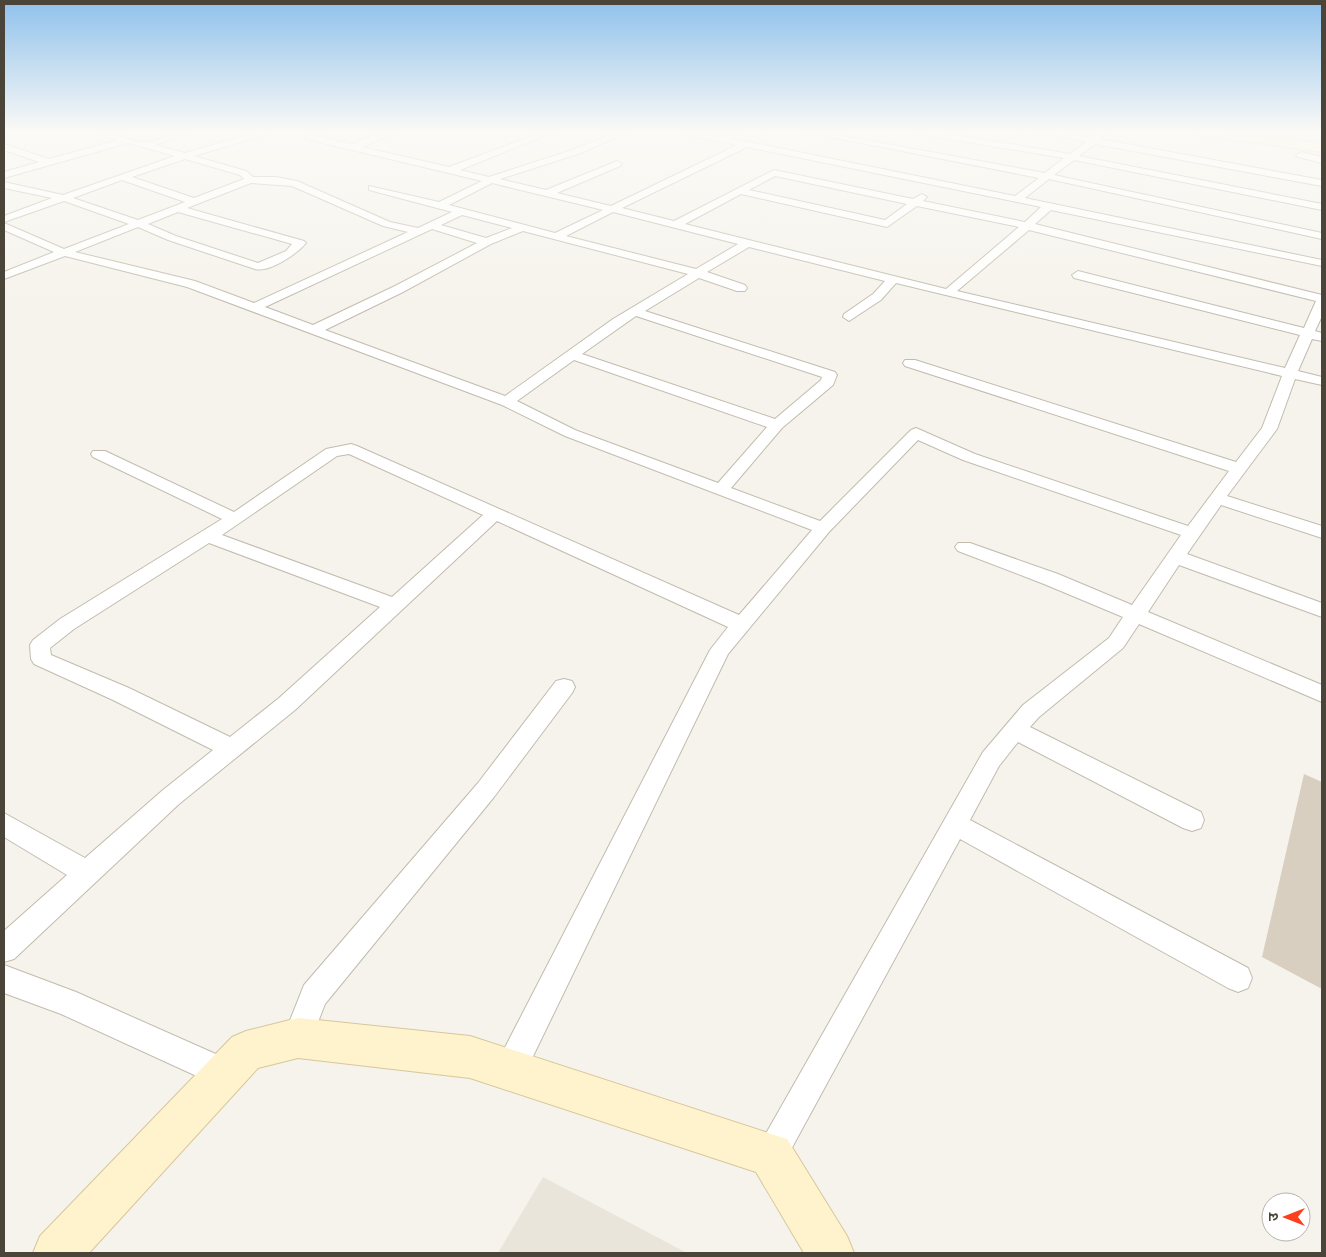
<svg xmlns="http://www.w3.org/2000/svg" width="1326" height="1257" viewBox="0 0 1326 1257" font-family="'Exo 2','Noto Sans Devanagari',sans-serif">
<rect width="100%" height="100%" fill="#f6f3ec"/>
<path fill="#eae5da" d="M1232,131H1322V143Z
M543,1177L687,1253H498Z"/>
<path fill="#d8cfc1" d="M1304,774L1322,782V989L1262,957Z"/>
<g fill="none" stroke-linecap="round" stroke-linejoin="round">
<defs>
<path id="street" d="M93,131C113,130 130,143 146,142C160,142 174,131 191,131L155,145L185,153L260,131H268V134L194,156L246,171L253,177H276L297,181L390,222L418,228L452,212L369,190V186L439,202L482,181L306,139V135L315,131H325L317,136L352,144L386,131H397L362,147L449,167L545,131H556L460,170L489,177L575,149L619,131H630L581,153L500,179L546,190L617,161L622,164L620,166L557,193L611,206L737,145L682,134L678,131C692,131 704,134 718,136C725,136 733,131 741,131L730,138L1015,196L1039,178L805,132L816,131L1045,173L1064,158L918,134L914,131H932L1070,154L1086,142L1036,131H1052L1091,138L1101,131H1110L1100,139L1322,180V186L1095,144L1079,156L1322,204V210L1074,160L1054,175L1322,233V239L1049,179L1025,198L1322,260V266L1051,210L1035,224L1322,295V316L1315,331L1322,333V341L1312,339L1298,371L1322,377V385L1295,379L1277,429L1227,496L1322,526V538L1221,505L1187,554L1322,603V617L1179,565L1148,612L1322,685V702L1139,624L1123,648L1039,717L1030,727L1201,812L1204,820L1201,828L1192,831L1183,828L1018,742L999,766L970,820L1248,968L1252,978L1248,988L1238,992L1228,988L960,839L782,1166L771,1171L760,1166L755,1155L760,1144L983,752L1023,705L1109,638L1123,617L1044,584L958,551L955,547L958,543H970L1058,574L1132,605L1181,535L963,460L918,440L829,532L728,654L521,1081L510,1085L499,1081L495,1070L499,1059L710,650L728,627L497,521L295,710L179,804L14,959L4,962V931L67,875L4,837V813L85,858L163,790L213,750L113,700L34,664L31,659L30,645L33,640L60,619L222,519L93,457L91,454L93,451H105L234,512L326,449L351,444L357,446L739,615L812,530L565,436L502,405L187,287L65,256L4,279V272L54,252L4,230V223L64,249L129,224L64,201L4,222V216L52,198L4,188V182L63,195L175,156L128,143L4,178V172L39,162L4,150V144L49,159L118,140ZM747,147L1017,202L1041,207L1025,222L923,201L927,197L922,194L913,199L774,170L674,221L622,208ZM185,159L240,175L244,179L194,198L132,177ZM775,176L907,204L885,220L749,190ZM122,180L185,202L138,220L73,198ZM251,183L292,186L383,226L408,232L254,303L195,281L75,252L138,227L168,240L255,269C269,273 297,254 306,243L304,241L187,208ZM492,183L591,207L603,210L555,233L449,205ZM741,194L887,227L917,206L1019,227L946,289L685,224ZM178,212L292,244L286,251L258,263L176,236L148,224ZM613,212L738,244L696,269L566,236ZM462,215L512,228L486,238L441,225ZM432,229L477,243L395,286L313,325L265,307ZM1029,230L1316,301L1304,328L1078,271L1072,275L1074,278L1300,335L1285,368L957,291ZM523,231L688,274L613,319L505,396L325,330L403,292L491,244ZM749,247L885,281L873,294L844,314L843,317L849,321L881,300L896,283L1282,376L1262,428L1236,462L915,360H905L903,363L905,366L1229,471L1188,526L975,454L916,428L911,430L820,521L731,488L782,428L833,385L837,375L835,372L645,311L699,278L737,291H745L747,288L745,285L707,272ZM636,316L822,377L821,380L775,419L582,354ZM574,360L767,427L718,483L575,430L517,401ZM349,454L483,515L392,597L222,535L337,456ZM209,543L380,607L279,698L230,737L129,688L51,655L50,648L74,629Z
M1301,152L1322,157V163L1298,157L1296,155Z
M564,679L572,681L575,687L572,693L494,797L325,1004L308,1048L298,1053L288,1048L283,1038L304,985L478,783L556,681Z
M4,965L76,992L236,1063L240,1074L236,1085L225,1089L61,1014L4,993Z"/>
<path id="secondary" d="M1190,131H1220L1322,144V152L1196,135Z
M298,1018L470,1036L787,1139L847,1236L854,1253H804L756,1172L470,1078L298,1058L258,1068L89,1253H33L40,1236L232,1037L246,1031Z"/>
</defs>
<use href="#street" stroke="#c2bbae" stroke-width="2"/>
<use href="#secondary" stroke="#d6c79b" stroke-width="2"/>
<use href="#street" fill="#fff" fill-rule="evenodd"/>
<use href="#secondary" fill="#fff3cd" fill-rule="evenodd"/>
</g>
<linearGradient id="sky" x2="0" y2="1"><stop stop-color="#8fc1ec"/><stop offset="0.43" stop-color="#fbfaf6"/><stop offset="1" stop-color="#fbfaf6" stop-opacity="0"/></linearGradient>
<rect width="1326" height="307" fill="url(#sky)"/>
<rect width="1326" height="1257" fill="none" stroke="#4b4439" stroke-width="10"/>
<g transform="translate(1286 1217) rotate(270)"><circle r="24" fill="#ffffff" stroke="#b7b4b0"/>
<path d="M0-4L9 19L0 12L-9 19Z" fill="#fc3f1d"/>
<text y="-8" font-size="14" font-weight="bold" text-anchor="middle" fill="#4b4439">उ</text>
</g>
</svg>
